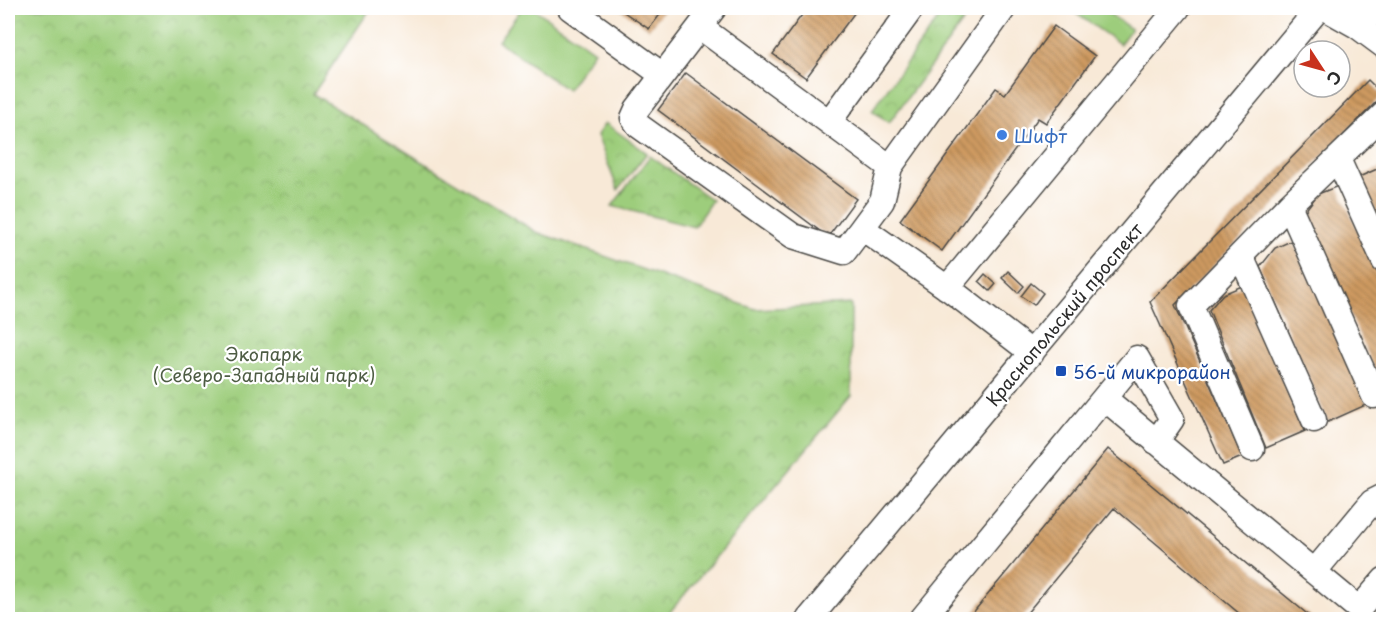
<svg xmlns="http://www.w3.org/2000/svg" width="1391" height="627" viewBox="0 0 1391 627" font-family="'Playpen Sans',sans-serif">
<defs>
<pattern id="park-crowns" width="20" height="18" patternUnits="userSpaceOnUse" patternTransform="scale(1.5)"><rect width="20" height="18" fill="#9dcd7b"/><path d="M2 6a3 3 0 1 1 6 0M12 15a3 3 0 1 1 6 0" fill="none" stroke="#87b06a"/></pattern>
<pattern id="building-back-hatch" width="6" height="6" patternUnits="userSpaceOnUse" patternTransform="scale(1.5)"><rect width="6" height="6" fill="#ce9a60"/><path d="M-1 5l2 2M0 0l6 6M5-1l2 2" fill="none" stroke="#a77e4f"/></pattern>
</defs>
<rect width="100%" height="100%" fill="#fff"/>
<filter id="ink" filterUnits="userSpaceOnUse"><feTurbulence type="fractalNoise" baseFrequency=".0167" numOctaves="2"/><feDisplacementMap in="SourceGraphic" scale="12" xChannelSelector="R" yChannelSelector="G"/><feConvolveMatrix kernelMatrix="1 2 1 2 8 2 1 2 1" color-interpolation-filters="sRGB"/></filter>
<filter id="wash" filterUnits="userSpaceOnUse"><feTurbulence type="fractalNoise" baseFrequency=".008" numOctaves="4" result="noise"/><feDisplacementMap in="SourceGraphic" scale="24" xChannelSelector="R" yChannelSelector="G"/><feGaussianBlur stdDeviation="1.35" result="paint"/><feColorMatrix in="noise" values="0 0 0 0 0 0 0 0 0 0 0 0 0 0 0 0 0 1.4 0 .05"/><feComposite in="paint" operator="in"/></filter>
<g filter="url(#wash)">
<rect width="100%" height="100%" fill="#f8e9d7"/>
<path fill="#9dcd7b" stroke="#647c53" stroke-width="1.5" d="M522,8H533L594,51L567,90L498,41Z
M1068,8H1101L1131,29L1120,44Z"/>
<path fill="url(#park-crowns)" stroke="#647c53" stroke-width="1.5" d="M8,8H371L313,94L536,232L755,309L851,304V396L664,619H8Z
M946,8H973L889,123L872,110Z
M605,123L647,153L618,190L597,135Z
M650,156L712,200L694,227L612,206Z"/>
<g id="blocks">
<path fill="url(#building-back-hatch)" d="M618,8H665L649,29Z
M807,8H858L806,78L773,54Z
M1054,26L1095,56L1046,123L1038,118L942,251L900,220L996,88L1005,94Z
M686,73L856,199L828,237L658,110Z
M1368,80L1383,95L1175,305L1242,457L1223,465L1150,302Z
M1384,166V233L1359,177Z
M1338,186L1384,287V391L1304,212L1318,194Z
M1293,240L1368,404L1328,422L1260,267L1275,248Z
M1008,271L1024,286L1018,293L1002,278Z
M985,274L996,284L990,291L979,281Z
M1031,283L1043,293L1034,305L1021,296Z
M1242,286L1305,431L1266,448L1209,310L1223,294Z
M1108,449L1312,618L1247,620L1114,508L1021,620H967Z"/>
</g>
</g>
<g filter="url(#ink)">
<use href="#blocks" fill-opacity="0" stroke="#4a4845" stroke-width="1.5"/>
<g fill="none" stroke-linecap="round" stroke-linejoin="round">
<defs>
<path id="minor" d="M570,8L661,74
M714,8L637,109L633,118L639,126L793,236L844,252L862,228L953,292L1032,353
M1325,8L1357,26L1379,8
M1357,26L1384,46
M700,27L890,167L882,201L862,228
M829,122L912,8
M1338,159L1384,261
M890,167L1004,8
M1289,205L1374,396
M1241,256L1314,420
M947,288L1178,8
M1104,398L1137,358L1172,419L1156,442
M1252,449L1191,306L1289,205L1384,114
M1314,572L1372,502L1384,496
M808,620L1319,8
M921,620L1104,398L1359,609L1384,580"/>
</defs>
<use href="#minor" stroke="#4a4845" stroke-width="27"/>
<use href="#minor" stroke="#fff" stroke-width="24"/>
</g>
</g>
<circle fill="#3f7fe0" stroke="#fff" stroke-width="2" cx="1002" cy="135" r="6"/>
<rect fill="#1a4fb4" stroke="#fff" stroke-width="2" x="1055" y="365" width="12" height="12" rx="3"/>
<g text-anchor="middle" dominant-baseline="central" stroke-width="4.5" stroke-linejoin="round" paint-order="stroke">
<g font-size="18" fill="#366cbe" stroke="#fff" text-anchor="start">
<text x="1014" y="135">Шифт</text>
</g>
<g font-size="18" fill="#2b2b2b" stroke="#fff">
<text transform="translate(1064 314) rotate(-50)">Краснопольский проспект</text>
</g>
<g font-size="18" fill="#4d5c43" stroke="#fff">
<text x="264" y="353">Экопарк<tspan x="264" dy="21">(Северо-Западный парк)</tspan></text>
</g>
<g font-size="18" fill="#164399" stroke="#fff" text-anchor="start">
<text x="1073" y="371">56-й микрорайон</text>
</g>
</g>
<rect width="1391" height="627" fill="none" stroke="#fff" stroke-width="30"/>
<g transform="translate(1322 69) rotate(126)"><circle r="28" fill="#ffffff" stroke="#aaaaaa" stroke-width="1.5"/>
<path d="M0-4.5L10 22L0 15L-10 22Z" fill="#c8321e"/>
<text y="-9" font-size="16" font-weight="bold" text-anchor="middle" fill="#2b2b2b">С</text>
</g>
</svg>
